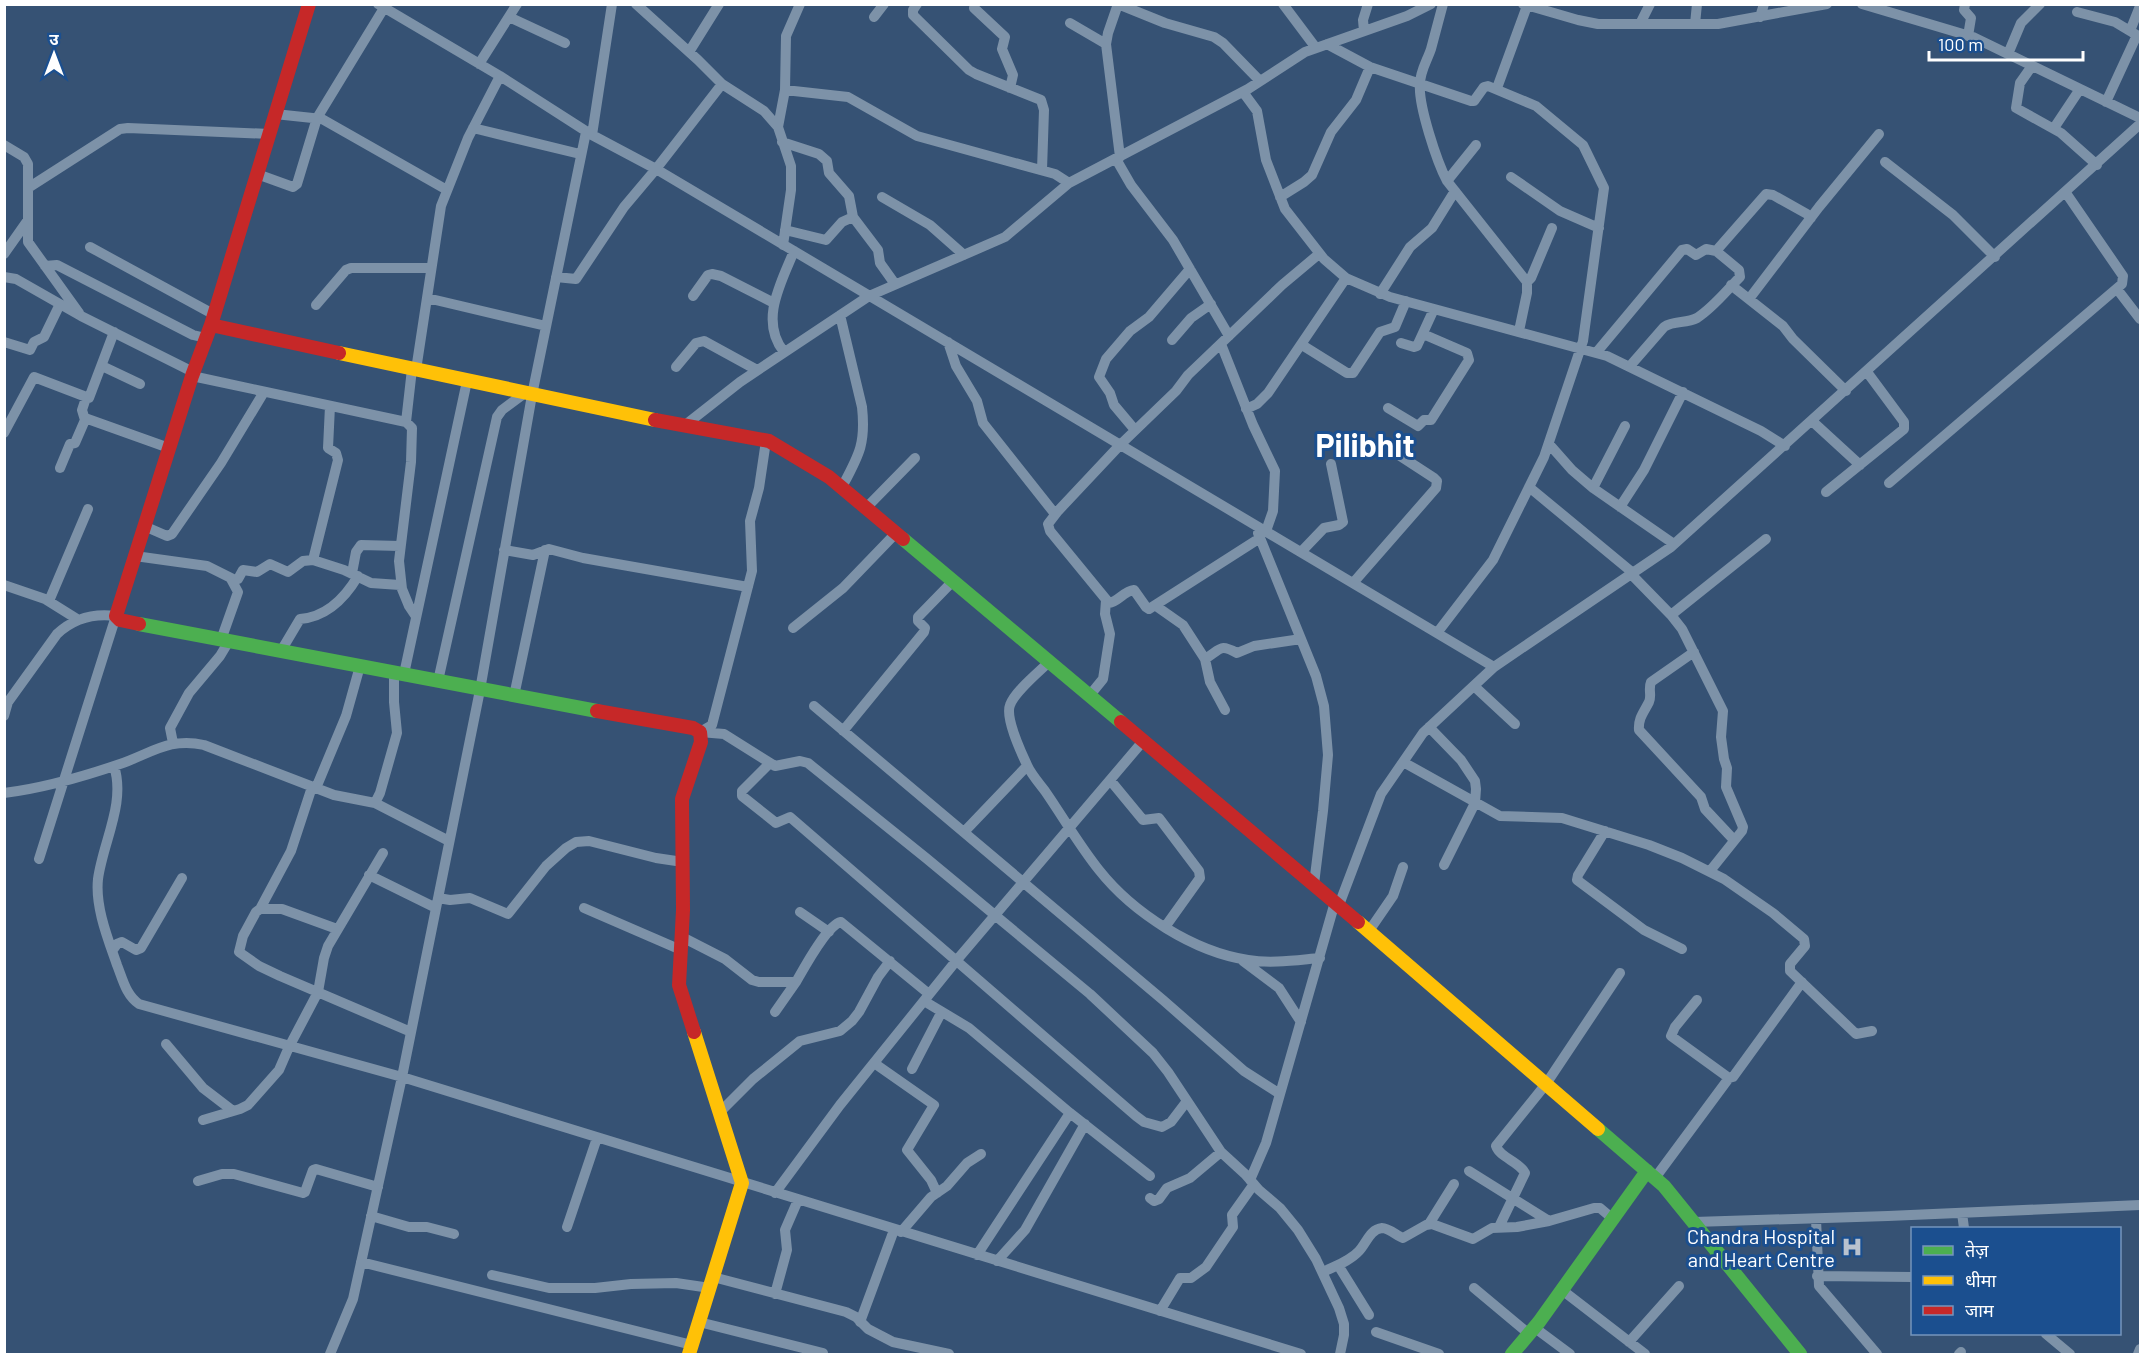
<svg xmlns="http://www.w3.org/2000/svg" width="2145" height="1359" viewBox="0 0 2145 1359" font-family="Barlow,'Noto Sans Devanagari',sans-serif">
<rect width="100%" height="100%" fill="#365274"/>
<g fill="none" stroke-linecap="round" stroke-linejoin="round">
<path stroke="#7d92a8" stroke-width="10" d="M378,4L500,76L592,135L656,169L1494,667
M636,4L698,60L722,84L764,111L778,127
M917,4L913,10V15L969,70L976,74L1041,100L1044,110L1042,170
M1118,4L1165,23L1214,37L1223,43L1260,81
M1118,4L1108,33L1106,44L1120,157
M1283,4L1316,48
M1443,4C1439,19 1435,34 1431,49C1427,61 1420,71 1420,84C1418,105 1437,162 1447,181L1527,282V293L1519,331
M1523,4L1578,20L1598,24H1718L1827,4
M1862,4L1973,37L2140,118
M1965,4L1964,10L1971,18L1968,36
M974,8L1005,37L1002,49L1013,75L1010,88
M2077,12L2115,22L2140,37
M509,17L565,43
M874,17L884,4
M1760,17L1764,4
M1070,23L1106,44
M1640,24L1650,4
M1695,24L1697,4
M1364,31L1363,20L1368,4
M2130,31L2140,6
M1327,44L1370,67L1471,101H1474L1484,87L1488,86L1536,106L1583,145L1604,188L1583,341L1544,457L1493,560L1437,633
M689,52L719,4
M2008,54L2021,23L2040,4
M479,64L517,4
M2032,66L2020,83L2016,108L2061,133L2097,165
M1497,88L1527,6
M785,90L848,97L917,136L1055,174L1069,183
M1243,92L1257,111L1266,160L1285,209L1324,259L1346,278L1390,297L1607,356L1761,431L1785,446
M2106,102L2137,35
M275,114L322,119L447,190
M473,128L580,154
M2054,128L2080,89
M592,135L612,4
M782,142L819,154L827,161L829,173L849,196L853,217L878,250L880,263L895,284
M4,145L24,157L28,164V242L79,313
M1116,159L1131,185L1173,240L1229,336
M1885,162L1953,215L1995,257
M257,174L293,187L297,184L317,118L384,8
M1511,177L1560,211L1599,228
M1447,181L1476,145
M28,188L120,129L128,128L269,134
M882,197L930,225L964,255
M1280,197L1304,182L1312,175L1331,132L1356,100L1370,67
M785,230L826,240L842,222L853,217
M783,245L791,190V166L778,127L785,90L786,36L800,4
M90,247L213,314
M4,254L28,220
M45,266L57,265L193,335L206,338
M4,277L16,279L81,316L193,372
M556,277L576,279L624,207L656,169L722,84
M1527,282L1531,278L1552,228
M1731,285L1783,326L1793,339L1846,391
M2117,289L2140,319
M1380,294L1410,247L1432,228L1455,191
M693,296L708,275L712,274L721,276L774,303
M427,298L546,326
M1749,299L1819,207L1879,134
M316,305L346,270L351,268H431
M840,315L862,407C866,444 859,455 842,487
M1172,340L1191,318L1211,304
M4,342L30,350L34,342L44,337L60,304
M948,342L956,366L977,401L983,423L1055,514
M1401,343L1414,347L1417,346L1434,309
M1221,344L1253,425L1275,471L1273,511L1266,531
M1302,345L1347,373H1353L1380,332L1395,327L1406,301
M784,352C759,321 781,283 794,251
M1596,353L1682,250L1687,249L1696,255L1706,249L1716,251L1766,194L1773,195L1807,214L1811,218
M102,366L140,384
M1630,366L1664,327C1674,320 1686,324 1697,318C1713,308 1727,290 1740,277L1739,270L1716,251
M676,367L696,343L704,341L757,370
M416,370L441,206L468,138L500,76
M192,376L406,422L412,428L411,462L399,561L402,589L409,606L415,615
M1388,408L1418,426L1424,420H1431L1467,363L1469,360L1467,353L1423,334
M1246,409L1257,404L1268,393L1346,278
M85,418L169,448
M1812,421L1860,465
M406,422L412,369
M684,426L740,382L869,296L1005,237L1069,183L1248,89L1305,52L1407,16L1431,4
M1135,430L1114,405L1110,393L1099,377L1106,359L1130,331L1149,317L1190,269
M4,433L34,377L89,398L114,332
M1549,444L1572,470L1593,488L1674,544
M60,468L70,444L75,443L85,420L82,410L86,398
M1889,483L2122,284L2123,276L2066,193
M1529,487L1633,573
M1593,488L1625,426
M1826,492L1904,429V422L1867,372
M867,507L915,458
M1620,507L1644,470L1683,392
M144,526L167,536L172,534L221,463L264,392
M1258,533L1316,676L1324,706L1328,755L1323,811L1314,884
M1260,538L1149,609L1146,607L1134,590C1124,591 1118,602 1109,603L1050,531L1048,524L1058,511L1120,445L1176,391L1188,375L1282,285L1319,254
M504,550L533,555L549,549L583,558L748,587
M1301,552L1324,528L1339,525L1343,522L1331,464
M135,556L207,566L235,580L238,579L243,570L257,572L270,564L288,572L303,561L313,560L344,570L371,583L400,585
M313,560L338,460L336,453L328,448L330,406
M352,573L356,552L361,545L400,546
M1631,574L1671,615L1682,629L1723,711L1721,737L1724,759L1727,768L1726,787L1743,827L1742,831L1710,871
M1353,583L1436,488L1437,481L1434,478L1391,450
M4,585L45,599L77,619
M49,601L88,509
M1156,606L1183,625L1205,659L1210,682L1225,710
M1671,615L1766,539
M793,628L843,588L897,532
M221,640L238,592L231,579
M281,651L300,619C326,617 345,598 358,576
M1694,652L1651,682C1648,689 1652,696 1649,702C1644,712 1638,718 1639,730L1701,797L1705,809L1734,840
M1205,659C1222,648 1220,644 1237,653L1254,646L1301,639
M1050,661C1039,672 1015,691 1010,705C1005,718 1021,752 1027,765C1031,774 1039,783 1045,791C1063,817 1079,845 1099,870C1133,913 1194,952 1248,960C1271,964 1297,960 1320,958
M404,674L467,381
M438,681L497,417L502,410L525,393
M1474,686L1515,724
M1090,695L1103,679L1110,634L1105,614L1106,600
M514,696L545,550
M814,706L1163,1000L1244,1071L1280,1094
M4,716L8,702L57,634C74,618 93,613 116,616L39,859
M1429,727L1461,760L1475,781L1476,789L1475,803L1444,865
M843,731L924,632L925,628L918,621V617L954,580
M700,732L724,734L775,766L800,761L808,763L926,858L1090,994L1153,1053L1168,1072L1221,1152L1245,1174L1259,1190L1280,1208L1298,1230L1316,1259L1339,1308L1344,1324V1335L1340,1354
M700,732L712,725L752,571L750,521L759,488L766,441
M173,743L170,728L189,693L220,656L229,641
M1403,762L1500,816L1562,818L1649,845L1682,858L1724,879L1773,913L1804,939L1805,946L1790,964V971L1856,1034L1872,1031
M769,764L742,791V796L776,823L790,817L1136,1116L1144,1122L1162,1127L1171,1122L1187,1101
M114,766C126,803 103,842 98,879C95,907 108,939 117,965C123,980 126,995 139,1004L402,1077L1301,1354
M1110,780L1143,820L1159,818L1199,871L1200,878L1165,927
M316,788L346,716L360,666
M4,793C45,788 82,777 120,764C152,753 170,737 204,745L334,795L375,803L449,841
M375,803L380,793L397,733L394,702V673
M1605,831L1578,875L1577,880L1644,930L1682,949
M964,832L1027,766
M369,875L436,908
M438,898L450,900L470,898L508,914L546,866L566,848L576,842L589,841L656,858L683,862
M1339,905L1381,794L1423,733L1494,667L1671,547L2140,124
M584,908L681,950
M260,909L291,851L312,787
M800,912L829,932
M337,929L282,909H260L256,912L243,936L239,952L259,966L280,976L411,1032
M1369,931L1393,896L1403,867
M682,937L725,959L752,980L759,982H796C804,968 827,925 841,922L929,994
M112,951L117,944L122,942L136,950L141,948L182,878
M1243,961L1279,988L1301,1022
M1697,1000L1675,1027L1671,1036L1729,1078L1733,1077L1802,982
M924,1001L969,1028L1070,1113L1150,1176
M775,1012L796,982
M166,1044L203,1088L233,1111
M874,1063L934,1105L907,1150L931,1180L937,1193
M912,1069L941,1013
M720,1112L753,1079L800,1041L840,1031L852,1021L859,1012L878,977L890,961
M203,1120L240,1109L248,1105L279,1070L289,1047L318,992L324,958L328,946L383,853
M1469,1171L1549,1221
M1655,1178L1729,1078
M1250,1180L1266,1143L1335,902
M198,1181L222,1174H234L303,1193L305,1192L313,1170L316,1169L378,1187
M775,1193L840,1105L956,961L1144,740
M1150,1198L1154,1201L1159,1199L1167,1188L1190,1178L1221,1152
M1962,1213L1964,1228
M371,1216L409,1227H427L454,1234
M1816,1219L1819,1286L1877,1354
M1694,1222L1888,1216L2140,1205
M1429,1224L1454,1184
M567,1227L597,1138
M1499,1227L1525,1173C1519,1161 1500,1158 1496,1146L1546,1084L1620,973
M901,1232L931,1197L947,1186L967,1163L981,1154
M977,1255L1070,1113
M997,1261L1025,1230L1085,1124
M361,1262L692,1345
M1338,1265L1369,1315
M1323,1272C1335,1266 1350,1261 1359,1251C1366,1244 1370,1229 1382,1228C1389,1228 1397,1236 1403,1238L1426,1225L1432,1224L1473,1239L1492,1228L1517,1227L1549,1221L1594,1208H1600L1613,1219
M492,1275L549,1288H595L631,1284L676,1283L710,1288
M1817,1276L1912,1277
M713,1277L846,1312L856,1317L868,1329L893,1342L949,1354
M1474,1288L1529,1334
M1562,1290L1645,1354
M775,1294L787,1250L785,1230L798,1200
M1160,1311L1180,1278H1191L1206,1267L1233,1227L1232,1215L1254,1184
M699,1322L823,1353
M860,1322L894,1230
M1535,1328L1570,1354
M1376,1332L1439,1354
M2046,1334L2070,1354
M1629,1342L1679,1286
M330,1354L353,1299L402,1077L480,690L532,395L586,132
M1959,1354L1961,1352
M2138,1354L2140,1349"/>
<path stroke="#4caf50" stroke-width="14" d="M903,539L1121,722
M139,624L597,711
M1598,1129L1664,1186L1800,1354
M1512,1354L1539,1322L1647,1171"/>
<path stroke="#ffc107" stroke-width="14" d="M339,353L655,420
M1358,922L1598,1129
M689,1354L742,1183L694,1032"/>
<path stroke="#c62828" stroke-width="14" d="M309,4L211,325L339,353
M655,420L769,441L829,477L903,539
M139,624L120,620L116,616L192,376L211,325
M597,711L693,728L700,732L701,742L682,799L683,910L679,985L694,1032
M1121,722L1358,922"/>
</g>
<defs>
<symbol id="hospital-bare" viewBox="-9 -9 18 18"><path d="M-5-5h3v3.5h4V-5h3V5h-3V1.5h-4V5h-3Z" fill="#b9c2ce" stroke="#1b4f8f" stroke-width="2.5" paint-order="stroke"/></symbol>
</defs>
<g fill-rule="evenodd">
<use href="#hospital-bare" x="1837" y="1232" width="30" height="30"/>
</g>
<g text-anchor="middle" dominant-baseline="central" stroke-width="6" stroke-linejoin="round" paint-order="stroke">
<g font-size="20" fill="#fff" stroke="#1b4f8f" text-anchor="end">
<text x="1835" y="1236">Chandra Hospital<tspan x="1835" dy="23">and Heart Centre</tspan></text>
</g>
<g font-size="32" font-weight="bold" fill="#fff" stroke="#1b4f8f">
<text x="1365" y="444">Pilibhit</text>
</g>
</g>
<rect width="2145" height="1359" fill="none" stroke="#ffffff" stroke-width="12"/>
<rect x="1911" y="1227" width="210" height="108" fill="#1b4f8f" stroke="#7695bc" stroke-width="1.5"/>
<rect x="1923" y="1246" width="30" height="9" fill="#4caf50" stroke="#7695bc" stroke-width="1.5"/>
<text x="1965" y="1257" font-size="18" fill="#ffffff">तेज़</text>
<rect x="1923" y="1276" width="30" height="9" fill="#ffc107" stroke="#7695bc" stroke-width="1.5"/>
<text x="1965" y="1287" font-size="18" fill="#ffffff">धीमा</text>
<rect x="1923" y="1306" width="30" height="9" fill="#c62828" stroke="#7695bc" stroke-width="1.5"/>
<text x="1965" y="1317" font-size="18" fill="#ffffff">जाम</text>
<g transform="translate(54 54)" stroke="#1b4f8f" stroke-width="4.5" paint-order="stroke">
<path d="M0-4.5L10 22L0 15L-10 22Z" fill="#ffffff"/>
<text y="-9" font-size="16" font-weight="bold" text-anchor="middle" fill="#ffffff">उ</text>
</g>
<path d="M1929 51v9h154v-9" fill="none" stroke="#ffffff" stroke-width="3"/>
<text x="1938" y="51" font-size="18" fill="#ffffff" stroke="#1b4f8f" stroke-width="4.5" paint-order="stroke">100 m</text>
</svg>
